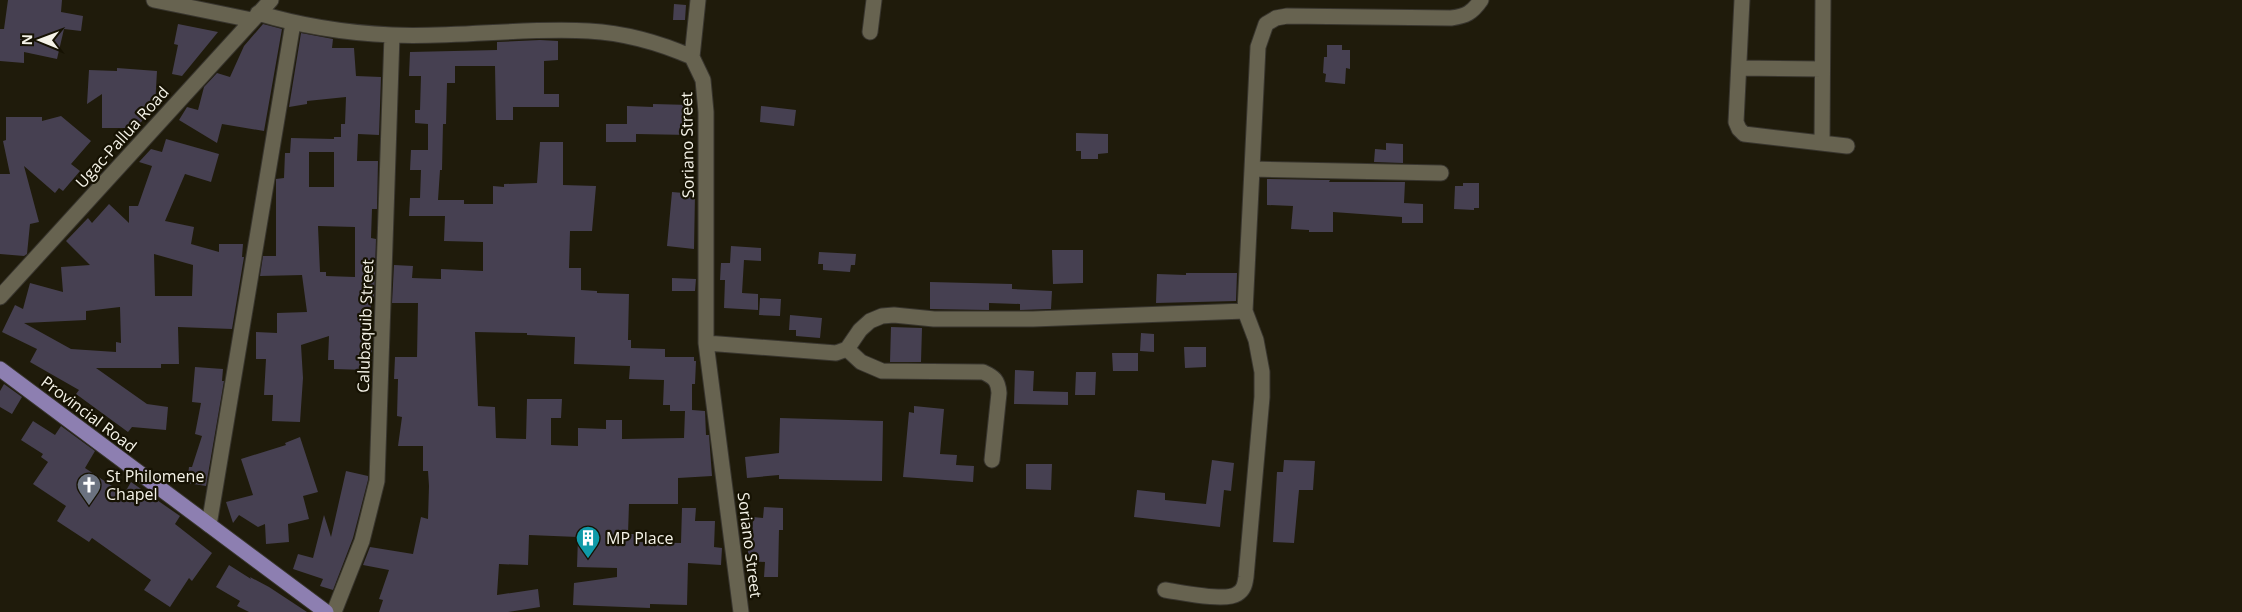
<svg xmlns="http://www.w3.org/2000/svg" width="2242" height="612" viewBox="0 0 2242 612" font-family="'Open Sans',sans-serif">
<rect width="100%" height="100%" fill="#1f1b0b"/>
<path fill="#464051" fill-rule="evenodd" d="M8,0H62L61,12L83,16L81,31L64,29L57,59L24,52V63L0,61V29H4Z
M674,4L686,5L685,20H673Z
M178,24L218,32L182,76L172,74L178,45L174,44Z
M263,24L282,29L264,131L222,124L217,143L179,120L187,107L198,110L204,87L217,73L230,77L244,46Z
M301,33L333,39L332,48H354L356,76L381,77L379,135L358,134L357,161H378L377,209H372L371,238L376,239L374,302H371L369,346H372V361H366V370L334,369V360H328L329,336L301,345L303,378L300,422L272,421L273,395H264L266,359H256V332L277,333V313L307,312L302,275L260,276L263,256H276V179L284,178L285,153H290L291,138L334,139V137H341V124H345L346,97L307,101V104L289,107ZM309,152H334V187H309ZM318,226L355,227V277L326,276V272H320Z
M540,40L558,41V60L544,61V94H559V107H513V120H496L495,66H455V83H447L446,124H443L442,170H440L438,200H464V204H493V186L504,187V184L537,183L540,142H563V185L596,186L592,231H570L569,268H581V290L597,291V293L629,294L628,340H631V348L665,349V357H694V361H696L695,384H692V410L705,411L706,435H709L712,476L678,478V504H629L628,534H637V542L681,543L682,508H696L695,521H715L714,547L722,548L721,565L688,563L687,605L650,604V608L573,605L574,583L617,577V568L577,567L578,537L529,535L528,565L499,564L497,595L538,589L540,607L508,612H379L383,600L379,599L389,570L363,565L370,547L413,554L421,517L428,519L429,486L428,471H423V446H398L402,417L397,416L398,379H394L395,357H417L418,303H392L394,265L413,266L412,278L441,279V269L483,271V242L444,241L445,216H409L410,198H420L421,170H410L411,150H428V124L415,123V110H420L421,76H409L410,52L497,50V42ZM475,332L527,333V335L575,337L574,364L630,366L629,379L664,380L663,405H670V411H685L684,438L622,439V420H606V429L578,428V446L551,445V418H561L562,399H527L526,439L496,438L495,407L478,406Z
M1327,45H1342V50H1350V69L1346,68L1345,84L1325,82L1326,74L1323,73L1324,57H1327Z
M117,68L157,71L155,106L136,128H102V94L87,104L89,70L117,71Z
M653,104L691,105L690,135L636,134V142H606V124H627V106L653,107Z
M761,106L796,110L794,126L760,122Z
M61,116L91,141L71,164L80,171L63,191L59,188L55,193L24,166L39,222L30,224L27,254L24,256L0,254V174H10L3,141L6,140V117H42V121Z
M1076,133L1108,134V153L1098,154V159H1081V151H1076Z
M166,139L219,154L211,182L185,174L165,221L194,227L191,244L219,252V244H243L242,257H244L232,329L178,327L179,364H161V368H96L147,404L168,407L166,430L132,427L128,432L76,394L79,390L30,362L37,349L2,332L15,305L23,309L30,283L63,292L61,267L90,265L66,241L88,218L92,223L109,204L129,223V206H138L152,166L139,162L151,149L162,152ZM154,254L193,265L192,296H155ZM120,307L121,343L116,342V352L71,349L24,323L86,320V311Z
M1386,143L1403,144V163L1374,162L1375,149L1386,150Z
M1267,179L1330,180L1329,182H1405L1404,203L1423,204V223H1402V217L1333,212V232H1309V230L1291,229L1293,206L1267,205Z
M1463,183H1479V208H1474V210L1454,209L1455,186H1463Z
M672,192L695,194L694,249L667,246Z
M731,246L761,248V261L744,260L742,293L758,294V310L724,308L725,280H720L721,263H730Z
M1052,250H1083V283L1053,284Z
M819,252L856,254L855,265H851L850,272L823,270V264H818Z
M1186,273H1237L1236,301L1156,303L1157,274L1186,275Z
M672,278L696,279L695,291H672Z
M930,282L1012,284V289L1052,291L1051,309L1020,310V304L989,303V310L930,309Z
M760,298L781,299L780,316L759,315Z
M790,315L822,318L820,338L796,336V330H789Z
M891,327L922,328L921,362H890Z
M1141,333L1154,334V352L1140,351Z
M1184,347H1206V367L1185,368Z
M1112,353H1138V371H1113Z
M195,367L223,369L222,381H224L206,486L187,483L189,467H192L202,436L195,434L201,403L192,402Z
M1015,370L1034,371L1033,391L1068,392V405L1014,404Z
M1076,372H1096L1095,395H1075Z
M4,384L22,397L12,414L0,407V391Z
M914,406L944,409L940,454L957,455L956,465L974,466L973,482L903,477L909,412L914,413Z
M780,418L883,421L882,481L779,479V475L747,478L745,457L779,453Z
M33,421L55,435L61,426L95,451L85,468L124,494L131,482L180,516L175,524L212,553L192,581L189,578L170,607L144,590L151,580L92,538L89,542L57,521L66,506L33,484L48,462L41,457L43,454L21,440Z
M300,437L318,492L303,496L309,519L288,524L289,542L266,544L265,524L258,527L239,515L233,523L226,502L253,495L241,459L286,445L285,443Z
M1212,460L1234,463L1231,491L1224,490L1220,527L1134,517L1137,490L1165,493V500L1206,504Z
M1284,460L1315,461L1313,490H1299L1294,543L1273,542L1277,472H1283Z
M1026,464H1052L1051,490L1026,489Z
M346,471L368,476V480L353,538L333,590L320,586L323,579L293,569L298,554L313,558L324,515L331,537Z
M764,507L783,508V530H779L778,577H764L765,562L748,561V546H752L753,517L763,518Z
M229,565L251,579L250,577L269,587L307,612H249L237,606L240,601L216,587Z"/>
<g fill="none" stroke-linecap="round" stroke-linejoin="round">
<defs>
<path id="minor" d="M154,0L252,20
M1742,0L1736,122L1739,129L1744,134L1847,146
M258,13C301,26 347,33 392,35C458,38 524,27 589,31C625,33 660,43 692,57L703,80L706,112V343L741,612
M870,32L874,0
M692,57L698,0
M1739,68L1822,69
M1822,143L1823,0
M1252,169L1258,47L1266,24L1276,18L1287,16L1451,18C1466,16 1472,13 1481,0
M0,297L271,0
M706,343L836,353L847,349L860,330L870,321L882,316L894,315L934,319H1033L1245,311
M847,349L861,362L882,371L983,372C994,377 998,380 999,393L992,460
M209,525L293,23
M1165,590C1180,592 1225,602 1237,594C1244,590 1245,584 1246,577L1262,397V372L1256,340L1245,311L1252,169L1441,173
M334,612L362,541L377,481L392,35"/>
<path id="major" d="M0,369L326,612"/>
</defs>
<use href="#minor" stroke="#38352e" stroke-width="17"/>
<use href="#major" stroke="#38352e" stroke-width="17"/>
<use href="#minor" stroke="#676350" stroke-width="15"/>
<use href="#major" stroke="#8d7fb1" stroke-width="15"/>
</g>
<defs>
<symbol id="church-pin" viewBox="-11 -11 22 30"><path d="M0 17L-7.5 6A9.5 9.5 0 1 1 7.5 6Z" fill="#6b7280" stroke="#161203"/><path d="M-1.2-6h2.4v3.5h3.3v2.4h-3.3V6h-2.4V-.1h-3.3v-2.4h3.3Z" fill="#fff"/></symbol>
<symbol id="building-pin" viewBox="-11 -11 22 30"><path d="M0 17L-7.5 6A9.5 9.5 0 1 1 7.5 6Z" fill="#0f9aa8" stroke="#161203"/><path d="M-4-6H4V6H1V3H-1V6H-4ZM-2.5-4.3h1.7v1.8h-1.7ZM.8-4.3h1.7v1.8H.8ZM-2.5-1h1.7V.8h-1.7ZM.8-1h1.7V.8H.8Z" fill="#fff"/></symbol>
</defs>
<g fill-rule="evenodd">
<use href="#church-pin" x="75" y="471" width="28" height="38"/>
<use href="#building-pin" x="574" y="524" width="28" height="38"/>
</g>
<g text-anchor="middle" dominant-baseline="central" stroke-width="4.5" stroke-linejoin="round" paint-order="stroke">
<g font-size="16" fill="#f5f3e8" stroke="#161203">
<text transform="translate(122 137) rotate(-48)">Ugac-Pallua Road</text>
<text transform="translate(687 145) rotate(-91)">Soriano Street</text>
<text transform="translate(365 326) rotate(-88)">Calubaquib Street</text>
<text transform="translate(89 414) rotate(37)">Provincial Road</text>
<text transform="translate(750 545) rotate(83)">Soriano Street</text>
</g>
<g font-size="16" fill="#f5f3e8" stroke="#161203" text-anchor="start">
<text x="106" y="476">St Philomene<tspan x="106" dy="18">Chapel</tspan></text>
<text x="606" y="538">MP Place</text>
</g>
</g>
<g transform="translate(40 40) rotate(271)" stroke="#161203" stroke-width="4" paint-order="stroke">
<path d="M0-4L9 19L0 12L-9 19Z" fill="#f5f3e8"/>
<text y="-8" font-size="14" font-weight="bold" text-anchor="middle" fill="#f5f3e8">N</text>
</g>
</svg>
